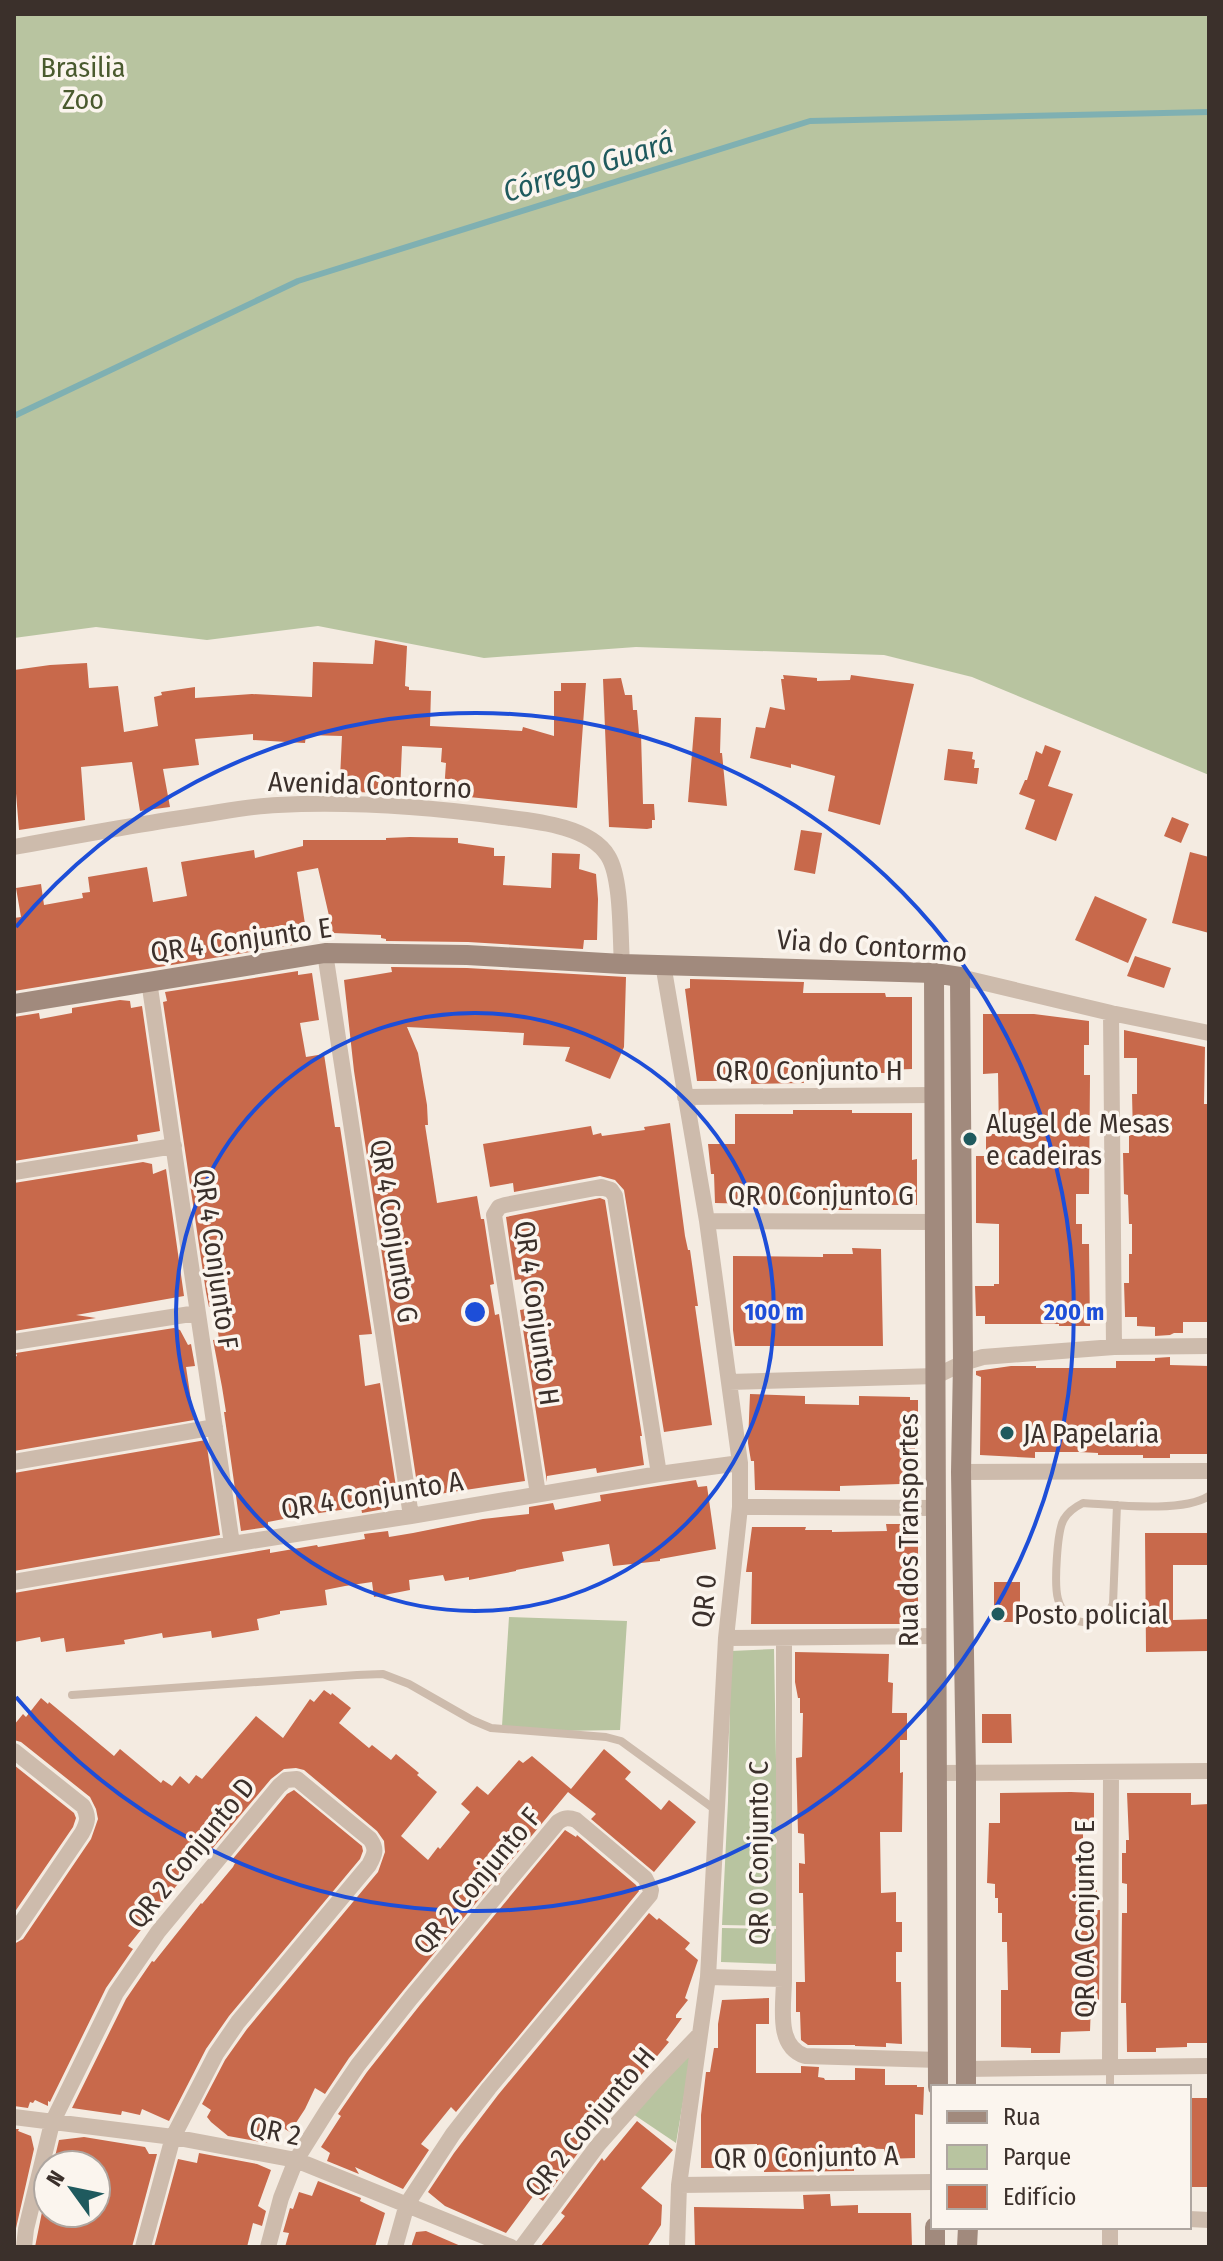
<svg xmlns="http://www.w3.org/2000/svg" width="1223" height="2261" viewBox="0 0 1223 2261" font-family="'Fira Sans Condensed',sans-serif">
<rect width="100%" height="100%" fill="#f4ebe1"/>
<path fill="#b8c4a0" d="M14,14H1209V775L972,677L884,655L636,647L484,658L318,626L207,640L96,627L14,638Z
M509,1617L627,1621L620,1730L558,1731L502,1726Z
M774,1649L779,1926L722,1925L728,1801L731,1651Z
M722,1928L779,1929L778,1964L721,1962Z
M692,2049L676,2143L633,2114Z"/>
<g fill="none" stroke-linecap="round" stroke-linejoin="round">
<path stroke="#7fb0b2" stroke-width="6" d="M14,416L298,281L810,121L1209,112"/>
</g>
<path fill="#c8694b" d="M375,640L407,646L405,686L409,687V690L431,691L430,726L522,731L523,727L554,736V691H561V683H586L577,808L450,795V791H444L446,763L441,762L442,748L402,746L400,793L349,792L350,779H340L342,736L306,735L305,743L287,742L253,740V734L195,739L199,765L163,769L170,807L140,811L132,762L81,767L85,820L19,830L14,769V670L50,665L87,663L89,688L118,686L124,732L158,726L154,697L162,695L161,692L195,687V698L252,694L312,697L313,662L373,664Z
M783,675L817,678V681L850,680L851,675L914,684L880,825L828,811L835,776L791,764V768L750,758L756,727L765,728L770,707L785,710L781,679H784Z
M621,678L625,695H632L633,710H637L639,734H641L643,804H654L655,820H652V828L647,829L609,827L603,679Z
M695,717L721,718L720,753H722L727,806L688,802Z
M1045,745L1061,751L1048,786L1073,794L1056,841L1025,829L1035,800L1019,794L1025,780H1027L1036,751L1042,754Z
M948,749L973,752L972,759L975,760L974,768H979L977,784L944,780Z
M1172,817L1189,824L1181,843L1164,836Z
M801,830L822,833L815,874L794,870Z
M410,837L458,838V843L494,848V856H505L503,885L551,888L552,853L580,854L579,869L596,874L598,899L597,940H584L583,949L468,942L386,941V939L381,938V935L333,933L318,868L297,872L307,937L292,939L293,945L14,991V918L21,917L16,888L41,884L44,905L83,898L82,893L90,892L88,877L147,867L153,902L187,896L181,862L254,850L255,858L303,846V840H386V838Z
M1190,852L1209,857V933L1172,923Z
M1095,896L1147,919L1128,963L1075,940Z
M1135,956L1171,968L1164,988L1127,976Z
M391,967L467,968L626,977L624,1047L610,1079L565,1061L570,1047L523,1045L524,1033L407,1027L418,1053L427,1105L428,1125H425L437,1203L477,1196L481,1219H484L494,1284L490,1285L495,1315L499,1314L525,1481L419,1497L354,1071L344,980L392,972Z
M298,971V975L312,973L319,1020L300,1023L306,1057L324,1054L335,1127H340L372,1334L359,1335L365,1386L380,1383L398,1500L383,1503L384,1509L362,1513L361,1507L299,1516L268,1522V1527L241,1531L224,1412H226L222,1387L213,1340L219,1339L214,1306L209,1307L206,1292L163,1002L167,1001L165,992Z
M690,979L804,982L803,993H885L886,997H912V1069L885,1070V1073H875V1082H858L857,1073H803L804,1083L751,1084V1081H697L685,989L690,988Z
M120,1000L130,1001L131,1008L142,1006L160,1131L137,1135L138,1141L14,1161V1017L39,1013L40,1019L72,1013V1008Z
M983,1014H1034L1089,1021V1045H1084V1075H1090L1089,1194H1076V1224H1082V1244H1089L1090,1326H1059V1324H985V1316H976L975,1286H994V1284H999V1224L976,1223V1156H986V1134H999L998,1073L983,1074Z
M1124,1030L1205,1047L1204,1104H1209L1207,1164H1209V1322H1183V1333H1174L1170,1335L1155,1336V1327L1137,1326V1317H1125V1314L1124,1283H1129V1254H1132V1224H1129L1128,1195L1124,1194L1123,1153H1129V1135H1133L1132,1094H1137V1058H1124Z
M793,1110H852V1113H912V1160L917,1159V1205H884L873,1195L852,1196V1210H823V1206L715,1203L714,1174H711L708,1144H735V1114H793Z
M670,1123L685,1236L688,1250H690L698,1306H695L712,1425L664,1432L624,1190L615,1180L600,1176L514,1192L513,1183L490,1187L483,1144L591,1126L593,1135L601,1133L602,1136L645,1130L644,1127Z
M143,1162L152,1164L153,1174L166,1169L184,1296L76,1315L96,1318L14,1331V1183Z
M600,1198L605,1200L642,1436H640L644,1465L597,1473L596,1468L547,1476V1482L520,1310L526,1309L521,1279L515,1280L506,1217Z
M852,1248L881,1249L883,1346H735L733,1330V1256L823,1257V1254H853Z
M174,1328L180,1330L188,1345L191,1344L195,1366L186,1367L194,1420L14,1451V1357L17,1356L16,1353Z
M1170,1357V1365L1209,1366V1454H1170V1458H1143V1455H1098V1453L1079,1452H1035V1458L980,1455L981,1377L976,1375V1371L1011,1366H1036V1368H1116V1361H1155V1358Z
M750,1394L805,1396V1404L859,1405V1396L910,1397V1400H918V1446L915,1445V1478H900V1484L840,1486V1491L755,1490L754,1461H751L748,1443Z
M206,1440L220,1535L14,1571V1473Z
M696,1480L698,1487L707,1486L716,1549L660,1559V1561L613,1566L609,1544L562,1552L564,1561L516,1570V1571L469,1580V1577L445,1581L443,1575L409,1580L410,1590L374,1597L372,1582L345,1586L325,1590L327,1605L280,1611V1614L257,1619L259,1630L212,1638L211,1631L163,1638L162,1633L124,1640L125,1644L66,1652L64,1638L41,1642L40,1637L14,1642V1593L270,1549V1553L317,1545L318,1547L365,1539L364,1534L388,1531L389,1537L413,1533L483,1519L529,1514V1507L553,1503L555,1510L601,1501L600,1495Z
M886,1524H918V1615H913V1624H751L752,1572H746L752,1527H806L805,1530H832V1532L887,1531Z
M1145,1533H1209V1565H1173V1620L1209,1619V1651L1146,1652Z
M994,1582H1020V1622H994Z
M795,1652L889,1654L888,1682L893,1683L892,1713H907V1740H900V1773L903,1772L902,1832H880L881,1893L896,1892V1922H902V1952H896V1982H901L902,2044L886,2043V2047L855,2046V2045H808L801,2040L800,2012H796V1982H805L803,1893H799V1863L805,1864L804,1834L798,1833L796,1758L802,1757L803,1713H800V1698H798L795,1682Z
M324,1690L331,1695L332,1693L351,1708L339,1723L369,1748L372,1745L391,1760L396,1754L419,1773L417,1775L437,1792L401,1836L428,1860L438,1847L440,1849L470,1812L461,1804L477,1786L488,1795L519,1760L523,1763L532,1756L571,1789L604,1749L631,1772L625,1779L661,1810L669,1800L696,1822L654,1872L591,1819L596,1814L568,1792L403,1991L349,2058L325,2094L315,2088L305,2109L290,2132L276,2124L267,2143L228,2136L211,2122L207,2117L211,2110L202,2104L225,2060L247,2029L378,1872L385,1852L384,1841L377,1831L304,1770L296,1768L284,1769L271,1779L212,1849L210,1847L206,1849L128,1946L133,1949L106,1988L50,2102L48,2101V2106L35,2100L33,2103L30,2102L28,2108L14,2106V1944L23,1939L91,1839L98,1819L96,1809L90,1797L21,1742L14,1740V1725L23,1714L26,1717L41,1698L48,1704L49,1702L114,1756L120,1749L161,1783L163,1780L172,1786L180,1776L189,1784L196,1775L202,1779L256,1716L283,1738L310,1699L314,1702Z
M982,1714H1011L1012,1743H982Z
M14,1765L74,1813L76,1818L73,1827L14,1913Z
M294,1790L362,1846L363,1851L360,1859L229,2016L206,2049L169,2121L142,2109L140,2115L122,2111L121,2115L72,2108L126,1999L152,1961L154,1962L201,1903L202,1904L233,1867L235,1863L231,1861L287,1794Z
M1071,1792L1094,1793V1823H1083V1884L1097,1883V1910H1100L1099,2002L1091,2003L1090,2031L1061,2032L1060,2053H1031V2048L1001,2047V1990H1008L1007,1942H1002V1913H998V1898H995V1884L987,1883L989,1823H1000V1793Z
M1127,1793H1191V1805L1209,1804V2043H1187V2047L1156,2048V2052H1127L1126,2003H1121L1122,1913H1127V1884L1122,1883V1853H1126V1840H1129Z
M565,1830L576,1837L577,1835L636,1885L639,1891L456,2112L451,2107L421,2144L429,2150L403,2189L355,2167L359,2174L327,2161L330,2153L321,2147L341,2116L338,2114L367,2072L420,2005Z
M649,1913L657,1920L659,1918L690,1943L685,1949L698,1960L685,1998L688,2000L676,2015V2018H682L666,2040L669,2042L632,2086L628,2083L583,2138L586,2142L543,2201L534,2195L506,2233L445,2206L428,2192L454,2153L498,2095Z
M769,1998V2024H756V2073H801V2066L819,2067L818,2077L824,2078L825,2080H855V2068L885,2069V2085H917V2087H924L923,2115L915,2114V2158L884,2159V2149L854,2148V2171L764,2172L765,2151H757V2144L719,2145L720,2168H701V2115L706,2072H710L714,2048H718V2024L722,2000Z
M1189,2098H1209L1208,2187H1189Z
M637,2121L673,2150L641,2188L662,2205L661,2225L647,2247H540L565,2216L561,2213L602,2158L604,2161Z
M14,2129H19L18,2131L31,2136L34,2149L14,2237Z
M84,2137L145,2147L149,2154H157L132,2247H35L45,2197L48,2213H84L96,2216V2165H53L59,2140Z
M199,2153L257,2164L271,2170L258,2206L266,2211L262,2226L253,2223L247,2247H154L178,2159L197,2163Z
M318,2181L361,2198L360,2201L385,2213L375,2247H285L289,2233L283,2232L290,2208L293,2209L299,2192L312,2196Z
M830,2194L831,2206L858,2205V2213H911L912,2247H695L694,2207L804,2209L803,2195Z
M426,2231L463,2247H411L416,2232Z"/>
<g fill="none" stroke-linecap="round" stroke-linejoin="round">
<path stroke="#cdbbac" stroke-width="8" d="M1117,1505L1113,1604C1100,1631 1065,1627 1058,1599C1054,1585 1057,1530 1064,1519C1068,1512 1075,1507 1083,1503C1116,1505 1182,1513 1209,1496
M72,1695L357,1675L383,1674L409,1684L472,1720L491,1728L606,1737L621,1741L717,1811
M1110,2067V2087"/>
<path stroke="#cdbbac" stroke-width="16" d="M14,847C74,836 134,825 194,816C222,812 250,806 278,805C354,801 429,807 503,817C535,821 590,826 608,856C622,878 620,937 622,964
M325,953L411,1516
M663,964L707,1221L740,1463V1507L726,1638L708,1977L679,2185L677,2247
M960,977L1111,1013L1209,1033
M149,981L232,1544
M1111,1013L1114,1347
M685,1097L933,1095
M14,1172L174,1146
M707,1221L934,1222
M14,1342L197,1313
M729,1382L936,1376L963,1363L983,1357L1114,1347L1209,1346
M14,1462L215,1427
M961,1472L1209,1471
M538,1494L494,1215L499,1207L505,1205L601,1187L611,1190L615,1196L659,1474
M740,1507L934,1508
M14,1582L232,1544L411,1516L659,1474L740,1463
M726,1638L935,1636
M784,1639V1979C784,2005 775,2046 805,2056L939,2060
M14,1751L83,1806C89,1816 88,1822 82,1833L14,1933
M937,1773L1209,1771
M708,1977L784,1979
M1110,2066L1111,1772
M965,2069L1209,2066
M14,2117L173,2137L296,2160L511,2247
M679,2185L933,2182
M1189,2219L1209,2220
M1110,2227V2247
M24,2247L26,2229L52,2123L116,1993L158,1932L279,1786L286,1780L297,1779L370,1839C377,1849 375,1854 369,1865L238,2022L216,2054L173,2137L143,2247
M268,2247L281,2198L296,2160L328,2109L358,2065L411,1998L558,1822C564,1818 568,1817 576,1820L645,1878L651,1890L650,1895L489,2088L453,2134L407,2204L395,2247
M522,2247L598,2145L653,2083L700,2034"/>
<path stroke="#a18a7d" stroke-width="20" d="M934,973L938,2087
M14,1004L325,953L467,955L622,964L934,973L960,977L963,1363L961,1472L966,1774V2087
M935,2247V2227
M967,2247L968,2227"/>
</g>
<g fill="none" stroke="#1d4ed8" stroke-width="4">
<circle cx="475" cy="1312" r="299"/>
<path d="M16 927A599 599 0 1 1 16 1697"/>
</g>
<g fill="#1f5a5e" stroke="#fbf5ee" stroke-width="3">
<circle cx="970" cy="1139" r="8"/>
<circle cx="1007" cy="1433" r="8"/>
<circle cx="998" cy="1614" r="8"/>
</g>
<g text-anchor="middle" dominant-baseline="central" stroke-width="7" stroke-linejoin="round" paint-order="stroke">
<g font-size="28" fill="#4a5a2e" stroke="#fbf5ee">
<text x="83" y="67">Brasilia<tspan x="83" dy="32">Zoo</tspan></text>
</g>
<g font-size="28" fill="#3b302b" stroke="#fbf5ee">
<text transform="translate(370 785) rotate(2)">Avenida Contorno</text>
<text transform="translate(241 940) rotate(-8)">QR 4 Conjunto E</text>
<text transform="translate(872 946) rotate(4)">Via do Contormo</text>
<text x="809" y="1070">QR 0 Conjunto H</text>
<text x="821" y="1195">QR 0 Conjunto G</text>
<text transform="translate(394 1231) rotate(81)">QR 4 Conjunto G</text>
<text transform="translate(216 1259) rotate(82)">QR 4 Conjunto F</text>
<text transform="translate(537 1313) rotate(82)">QR 4 Conjunto H</text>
<text transform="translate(372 1495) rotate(-9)">QR 4 Conjunto A</text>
<text transform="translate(908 1530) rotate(-90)">Rua dos Transportes</text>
<text transform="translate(704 1601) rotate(-84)">QR 0</text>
<text transform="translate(191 1853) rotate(-51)">QR 2 Conjunto D</text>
<text transform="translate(758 1853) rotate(-90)">QR 0 Conjunto C</text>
<text transform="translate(477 1881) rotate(-50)">QR 2 Conjunto F</text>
<text transform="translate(1084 1919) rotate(-90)">QR 0A Conjunto E</text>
<text transform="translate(590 2122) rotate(-50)">QR 2 Conjunto H</text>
<text transform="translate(275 2131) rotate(12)">QR 2</text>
<text transform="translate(806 2157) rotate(-1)">QR 0 Conjunto A</text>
</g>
<g font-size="28" fill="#3b302b" stroke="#fbf5ee" text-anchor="start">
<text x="986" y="1123">Alugel de Mesas<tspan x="986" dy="32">e cadeiras</tspan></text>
<text x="1023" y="1433">JA Papelaria</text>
<text x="1014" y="1614">Posto policial</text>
</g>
<g font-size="30" font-style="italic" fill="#1f5a5e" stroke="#fbf5ee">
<text transform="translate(588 167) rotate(-17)">Córrego Guará</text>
</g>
</g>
<circle cx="475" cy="1312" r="12" fill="#1d4ed8" stroke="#fbf5ee" stroke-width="4"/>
<g font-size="24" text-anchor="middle" font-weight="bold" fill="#1d4ed8" stroke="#fbf5ee" stroke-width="7" stroke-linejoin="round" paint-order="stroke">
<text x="774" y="1320">100 m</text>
<text x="1074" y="1320">200 m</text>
</g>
<rect width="1223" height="2261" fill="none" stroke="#3b302b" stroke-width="32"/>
<rect x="931" y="2085" width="260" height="144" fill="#fbf5ee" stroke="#aea6a0" stroke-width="2"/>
<rect x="947" y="2111" width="40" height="12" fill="#a18a7d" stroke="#aea6a0" stroke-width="2"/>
<text x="1003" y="2125" font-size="24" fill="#3b302b">Rua</text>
<rect x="947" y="2145" width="40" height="24" fill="#b8c4a0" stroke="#aea6a0" stroke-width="2"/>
<text x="1003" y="2165" font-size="24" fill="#3b302b">Parque</text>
<rect x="947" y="2185" width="40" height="24" fill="#c8694b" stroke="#aea6a0" stroke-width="2"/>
<text x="1003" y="2205" font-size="24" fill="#3b302b">Edifício</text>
<g transform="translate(72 2189) rotate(303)"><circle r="38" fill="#fbf5ee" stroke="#aea6a0" stroke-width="2"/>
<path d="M0-6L14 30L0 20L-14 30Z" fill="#1f5a5e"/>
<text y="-12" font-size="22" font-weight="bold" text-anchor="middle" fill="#3b302b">N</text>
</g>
</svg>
